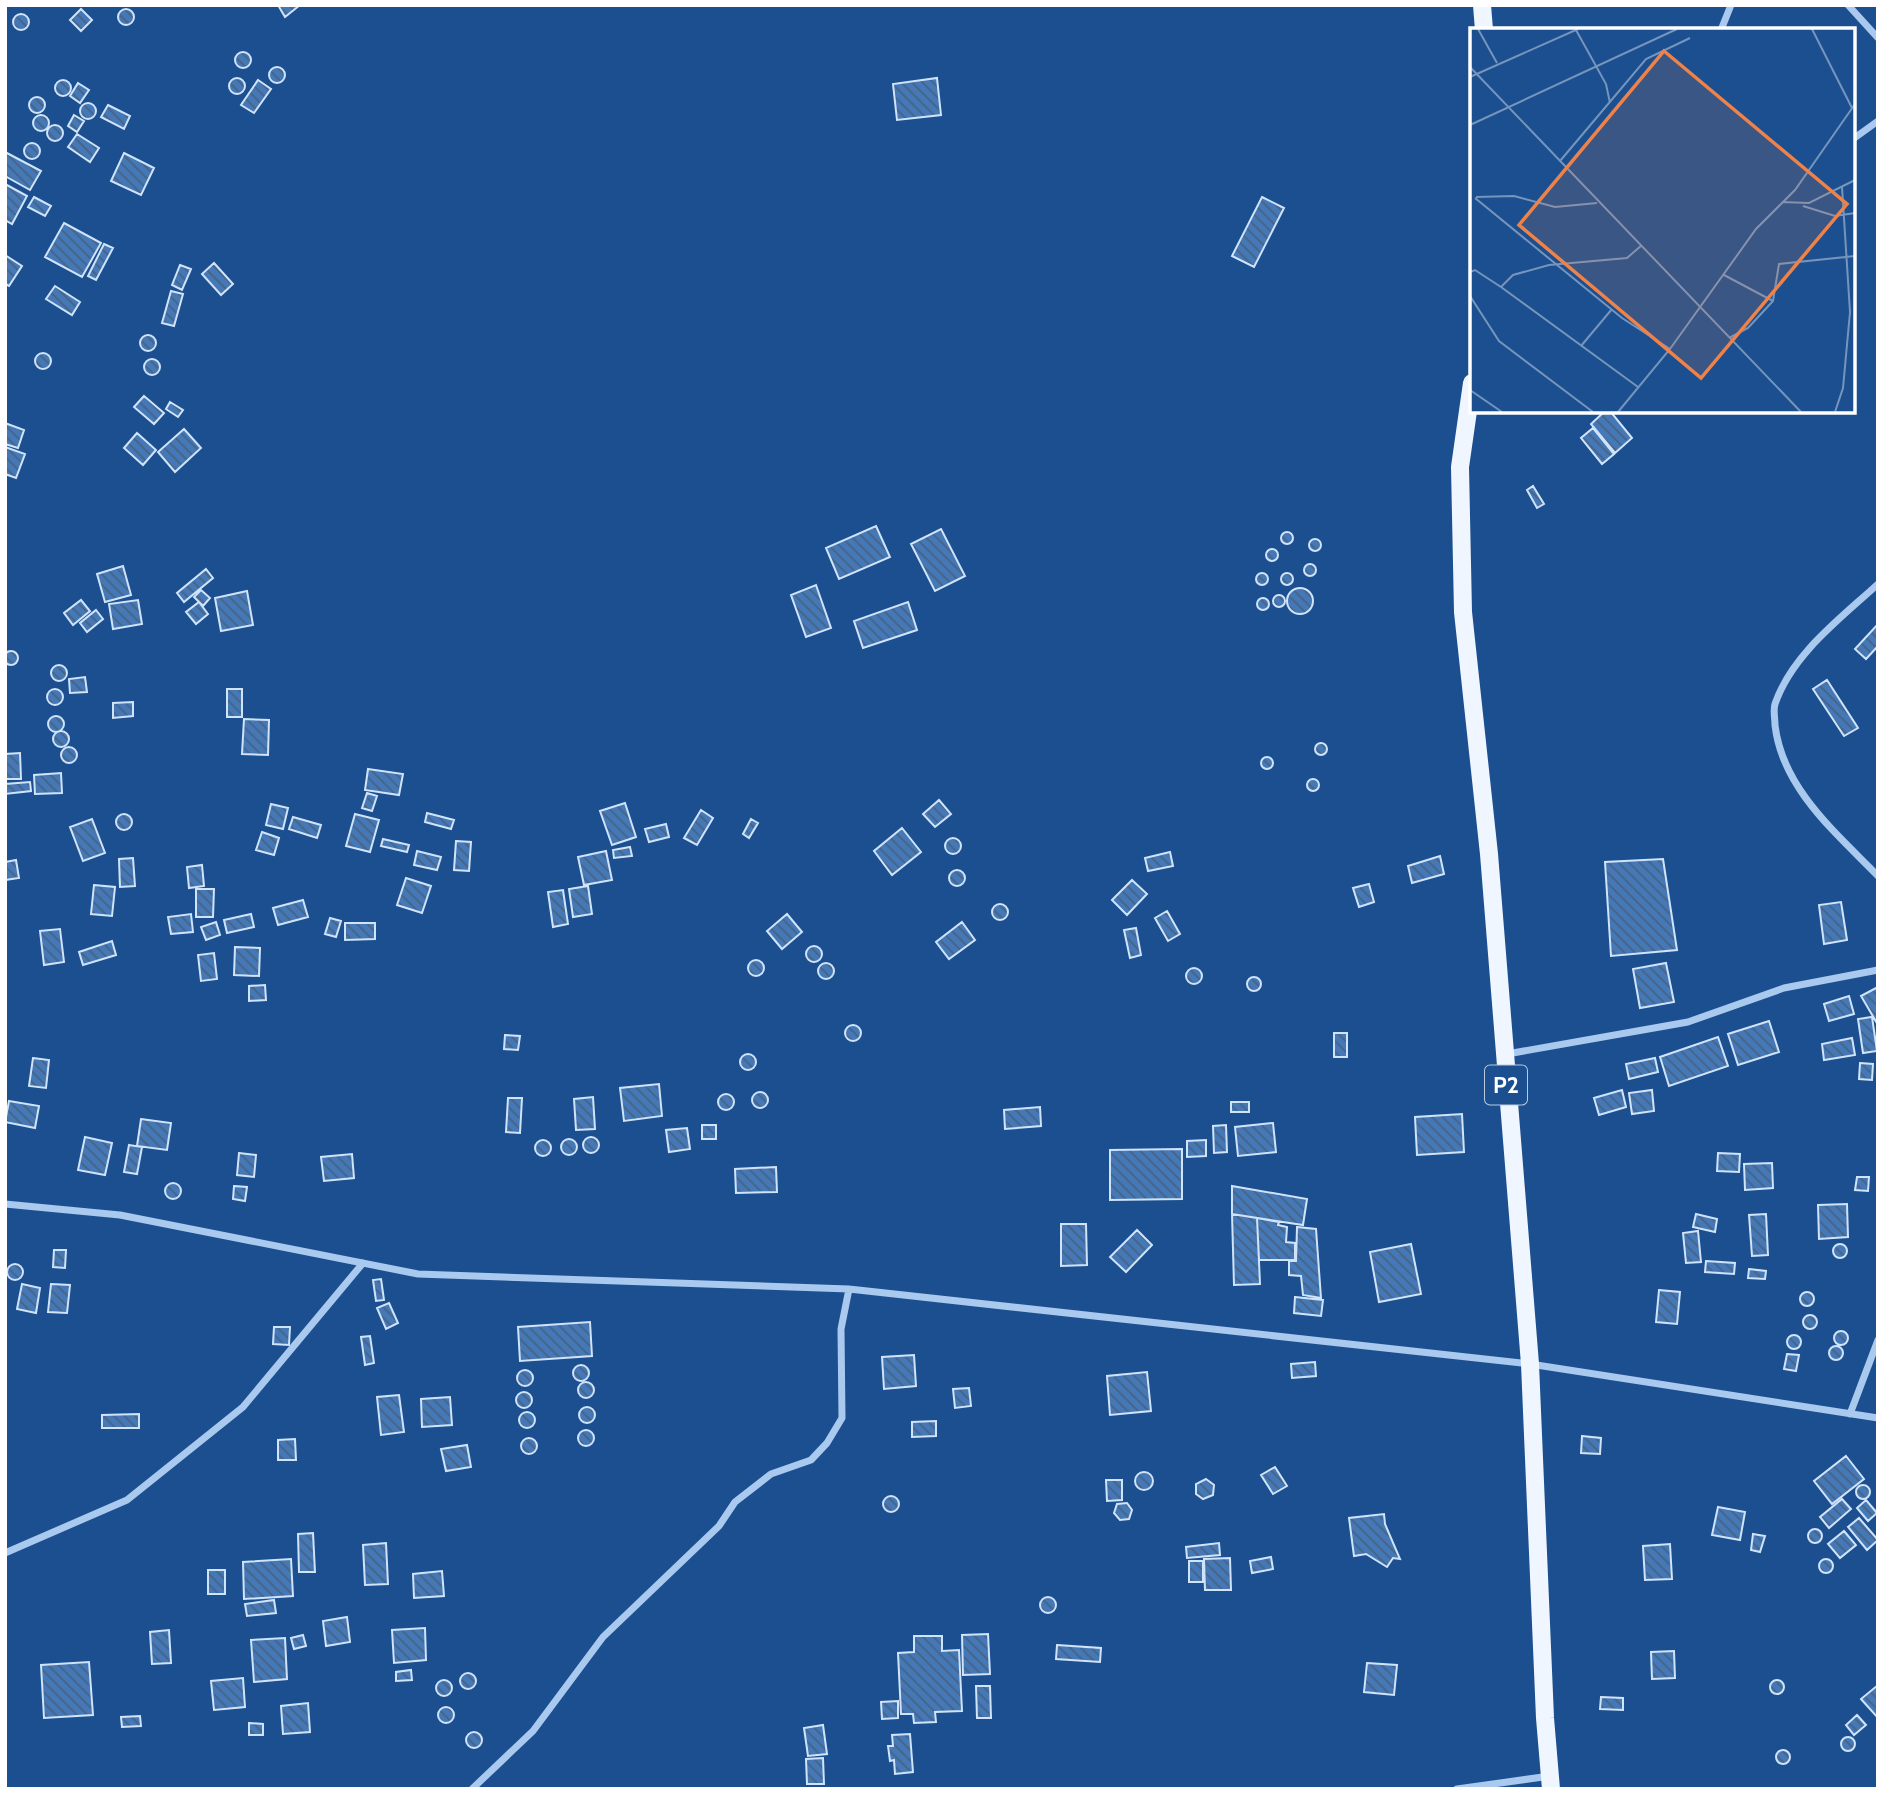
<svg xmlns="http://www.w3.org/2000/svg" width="1883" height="1794" viewBox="0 0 1883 1794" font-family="Cabin,sans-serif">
<defs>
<pattern id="building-back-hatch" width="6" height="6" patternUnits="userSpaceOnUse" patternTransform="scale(1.75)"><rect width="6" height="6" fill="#4478b7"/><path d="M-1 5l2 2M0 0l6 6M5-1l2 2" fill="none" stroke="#486282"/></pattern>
</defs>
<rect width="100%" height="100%" fill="#1b4f8f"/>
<path fill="url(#building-back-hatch)" stroke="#cfe3fa" stroke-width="2" d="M278,5H300L285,17Z
M81,9L92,20L81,31L70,20Z
M118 17a8 8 0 1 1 16 0a8 8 0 1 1-16 0Z
M13 22a8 8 0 1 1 16 0a8 8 0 1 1-16 0Z
M235 60a8 8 0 1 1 16 0a8 8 0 1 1-16 0Z
M269 75a8 8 0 1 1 16 0a8 8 0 1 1-16 0Z
M937,78L941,115L897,120L893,84Z
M229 86a8 8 0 1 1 16 0a8 8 0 1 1-16 0Z
M258,80L271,89L254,113L241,105Z
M55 88a8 8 0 1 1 16 0a8 8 0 1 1-16 0Z
M78,83L89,90L80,103L70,96Z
M29 105a8 8 0 1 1 16 0a8 8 0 1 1-16 0Z
M80 111a8 8 0 1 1 16 0a8 8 0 1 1-16 0Z
M108,105L130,116L124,129L101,117Z
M74,115L84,121L77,132L68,126Z
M33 123a8 8 0 1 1 16 0a8 8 0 1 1-16 0Z
M47 133a8 8 0 1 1 16 0a8 8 0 1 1-16 0Z
M77,134L99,148L90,162L68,147Z
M24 151a8 8 0 1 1 16 0a8 8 0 1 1-16 0Z
M5,152L41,171L30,190L5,176Z
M124,153L154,168L141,195L111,181Z
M5,184L27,196L12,224L5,220Z
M34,197L51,206L45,216L28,207Z
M1262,197L1284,208L1254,267L1232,256Z
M64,223L101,243L82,277L45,257Z
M104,244L113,248L96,280L88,276Z
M5,255L22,266L9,286L5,284Z
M214,263L233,284L221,295L202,274Z
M180,265L191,269L182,290L172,285Z
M55,286L80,302L72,315L46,299Z
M171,291L183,294L174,326L162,323Z
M140 343a8 8 0 1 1 16 0a8 8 0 1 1-16 0Z
M35 361a8 8 0 1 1 16 0a8 8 0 1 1-16 0Z
M144 367a8 8 0 1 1 16 0a8 8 0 1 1-16 0Z
M144,396L164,413L154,424L134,407Z
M170,402L183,410L178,417L166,409Z
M1605,411H1610L1632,438L1615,453L1591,424Z
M5,423L24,430L18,448L5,444Z
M1593,428L1614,454L1602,464L1581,438Z
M184,429L201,448L175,472L158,452Z
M137,433L156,450L143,465L124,448Z
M5,447L25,454L16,478L5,474Z
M1533,486L1544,504L1537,508L1527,490Z
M876,526L890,557L839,579L826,548Z
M941,529L965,576L935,591L911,544Z
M1281 538a6 6 0 1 1 12 0a6 6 0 1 1-12 0Z
M1309 545a6 6 0 1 1 12 0a6 6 0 1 1-12 0Z
M1266 555a6 6 0 1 1 12 0a6 6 0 1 1-12 0Z
M1304 570a6 6 0 1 1 12 0a6 6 0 1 1-12 0Z
M123,566L131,595L105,602L97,574Z
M206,569L213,578L184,602L177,593Z
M1256 579a6 6 0 1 1 12 0a6 6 0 1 1-12 0Z
M1281 579a6 6 0 1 1 12 0a6 6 0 1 1-12 0Z
M816,585L831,628L806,637L791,595Z
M1287 601a13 13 0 1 1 26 0a13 13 0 1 1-26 0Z
M201,590L210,598L203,606L194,597Z
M247,591L253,625L221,631L215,598Z
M1273 601a6 6 0 1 1 12 0a6 6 0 1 1-12 0Z
M1257 604a6 6 0 1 1 12 0a6 6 0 1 1-12 0Z
M81,600L90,611L73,625L64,613Z
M138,600L142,624L113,629L109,604Z
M199,602L208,614L196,624L186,612Z
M908,602L917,630L863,648L854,621Z
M96,610L103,619L87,632L80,623Z
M1878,624V646L1866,659L1855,649Z
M4 658a7 7 0 1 1 14 0a7 7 0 1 1-14 0Z
M51 673a8 8 0 1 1 16 0a8 8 0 1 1-16 0Z
M85,677L87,692L70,693L69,679Z
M1827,680L1858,728L1844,736L1813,689Z
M227,689H242V717H227Z
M47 697a8 8 0 1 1 16 0a8 8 0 1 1-16 0Z
M133,702V716L113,718V703Z
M48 724a8 8 0 1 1 16 0a8 8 0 1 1-16 0Z
M244,719L269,720L268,755L242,754Z
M53 739a8 8 0 1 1 16 0a8 8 0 1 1-16 0Z
M1315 749a6 6 0 1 1 12 0a6 6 0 1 1-12 0Z
M61 755a8 8 0 1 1 16 0a8 8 0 1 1-16 0Z
M20,753L21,779H5V754Z
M1261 763a6 6 0 1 1 12 0a6 6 0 1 1-12 0Z
M368,769L403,774L399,795L365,790Z
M61,773L62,793L35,794L34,775Z
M1307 785a6 6 0 1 1 12 0a6 6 0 1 1-12 0Z
M30,782L31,791L5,794V784Z
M367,793L377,796L372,811L362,808Z
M939,800L951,814L935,827L923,814Z
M625,803L636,837L612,845L600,811Z
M271,804L288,808L283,829L266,825Z
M701,810L713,818L697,845L684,838Z
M427,813L454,820L451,829L425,822Z
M355,814L379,820L370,852L346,846Z
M116 822a8 8 0 1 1 16 0a8 8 0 1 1-16 0Z
M293,817L321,825L317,838L289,829Z
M92,819L105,853L83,861L70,827Z
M751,819L758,823L749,838L743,834Z
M666,824L669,837L649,842L645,829Z
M902,828L921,852L892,875L874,851Z
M262,832L279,838L274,855L256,850Z
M945 846a8 8 0 1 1 16 0a8 8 0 1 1-16 0Z
M383,839L409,845L407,852L381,846Z
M456,841L471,842L469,871L454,870Z
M630,847L632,856L614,858L613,850Z
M417,851L441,857L437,870L414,865Z
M606,851L612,880L584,885L578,857Z
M1170,852L1173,866L1148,871L1145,858Z
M1440,856L1444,874L1412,883L1408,866Z
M133,858L135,886L120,887L119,859Z
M1663,859L1677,950L1611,956L1605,862Z
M16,860L19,878L5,880V862Z
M202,865L204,886L189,888L187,867Z
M949 878a8 8 0 1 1 16 0a8 8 0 1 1-16 0Z
M406,878L431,886L422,913L397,905Z
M1132,880L1147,894L1127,915L1112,900Z
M1369,884L1374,902L1359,907L1353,888Z
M94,885L115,887L112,916L91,914Z
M588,886L592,914L573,917L569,889Z
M196,889H214L213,917H196Z
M563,890L568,924L553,927L548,892Z
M303,900L308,917L278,925L273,908Z
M1841,902L1847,940L1824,944L1819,905Z
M992 912a8 8 0 1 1 16 0a8 8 0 1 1-16 0Z
M1167,911L1180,934L1168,941L1155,918Z
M191,914L193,932L171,934L168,917Z
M251,914L254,927L227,933L224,920Z
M787,914L802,932L782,949L767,931Z
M330,918L341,921L336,937L325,934Z
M216,922L220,935L206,940L201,927Z
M962,922L975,940L949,959L936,942Z
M345,923H375V939L345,940Z
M1136,928L1141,955L1130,958L1124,930Z
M60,929L64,962L44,965L40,931Z
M112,941L116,955L83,965L79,952Z
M806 954a8 8 0 1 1 16 0a8 8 0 1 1-16 0Z
M235,947L260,948L259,976L234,975Z
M214,953L217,979L201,981L198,955Z
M748 968a8 8 0 1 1 16 0a8 8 0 1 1-16 0Z
M1666,963L1674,1002L1640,1008L1633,969Z
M818 971a8 8 0 1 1 16 0a8 8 0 1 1-16 0Z
M1186 976a8 8 0 1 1 16 0a8 8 0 1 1-16 0Z
M1247 984a7 7 0 1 1 14 0a7 7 0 1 1-14 0Z
M265,985L266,1000L249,1001V986Z
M1878,987V1025L1861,996Z
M1849,996L1854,1014L1829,1021L1824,1004Z
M1872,1017L1877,1051L1863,1053L1858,1019Z
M1769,1021L1779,1052L1738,1065L1728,1034Z
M845 1033a8 8 0 1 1 16 0a8 8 0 1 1-16 0Z
M1334,1033H1347V1057H1334Z
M505,1035L520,1036L518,1050L504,1049Z
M1718,1037L1728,1066L1669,1086L1660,1057Z
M1852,1038L1855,1055L1824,1060L1822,1044Z
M740 1062a8 8 0 1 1 16 0a8 8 0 1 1-16 0Z
M33,1058L49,1060L46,1088L29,1086Z
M1655,1058L1658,1072L1629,1079L1626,1064Z
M1860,1063L1873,1064L1872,1080L1859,1079Z
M659,1084L662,1116L624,1121L620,1088Z
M1622,1090L1626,1107L1599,1115L1594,1098Z
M1652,1090L1654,1111L1632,1114L1629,1093Z
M752 1100a8 8 0 1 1 16 0a8 8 0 1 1-16 0Z
M718 1102a8 8 0 1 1 16 0a8 8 0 1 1-16 0Z
M593,1097L595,1129L576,1130L574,1099Z
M508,1098H522L520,1133L506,1132Z
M9,1101L39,1106L35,1128L5,1122Z
M1231,1102H1249V1112H1231Z
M1040,1107L1041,1126L1005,1129L1004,1110Z
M1462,1114L1464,1152L1417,1155L1415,1117Z
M141,1119L171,1123L167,1150L137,1146Z
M1273,1123L1276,1152L1238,1156L1235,1127Z
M702,1125H716V1139H702Z
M1226,1125L1227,1152L1214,1153L1213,1126Z
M687,1128L690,1149L669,1152L666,1130Z
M85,1137L112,1143L105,1175L78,1170Z
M583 1145a8 8 0 1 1 16 0a8 8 0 1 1-16 0Z
M561 1147a8 8 0 1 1 16 0a8 8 0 1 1-16 0Z
M1206,1140V1156L1187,1157V1141Z
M535 1148a8 8 0 1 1 16 0a8 8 0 1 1-16 0Z
M129,1145L142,1147L137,1174L124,1172Z
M1182,1149V1199L1110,1200V1150Z
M239,1153L256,1155L254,1177L237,1175Z
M1718,1153L1740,1154L1739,1172L1717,1171Z
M352,1154L354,1178L324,1181L321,1157Z
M1772,1163L1773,1188L1745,1190L1744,1164Z
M776,1167L777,1192L736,1193L735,1169Z
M1857,1177H1869L1868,1191L1855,1190Z
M165 1191a8 8 0 1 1 16 0a8 8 0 1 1-16 0Z
M234,1186L247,1187L245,1201L233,1199Z
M1232,1186L1307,1199L1303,1225L1232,1214Z
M1847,1204L1848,1237L1819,1239L1818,1205Z
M1232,1214L1257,1218L1260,1284L1234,1285Z
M1696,1214L1717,1219L1715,1232L1693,1227Z
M1766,1214L1768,1255L1752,1256L1749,1215Z
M1257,1218L1279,1222L1278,1225L1287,1227L1286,1242L1295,1243V1260H1259Z
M1061,1224H1086L1087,1265L1061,1266Z
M1297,1227L1316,1229L1321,1298L1303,1295L1301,1276L1289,1275V1261H1296Z
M1137,1230L1152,1245L1126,1272L1110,1257Z
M1698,1231L1701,1262L1686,1263L1683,1233Z
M1411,1244L1421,1294L1379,1302L1370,1252Z
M1833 1251a7 7 0 1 1 14 0a7 7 0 1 1-14 0Z
M54,1250H66L65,1268L53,1267Z
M1706,1261L1735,1263L1734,1274L1705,1272Z
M7 1272a8 8 0 1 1 16 0a8 8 0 1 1-16 0Z
M1749,1269L1766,1271L1765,1279L1748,1278Z
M381,1279L384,1300L376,1301L373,1280Z
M22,1284L40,1288L36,1313L17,1309Z
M51,1284L70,1285L67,1313L48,1312Z
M1659,1290L1680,1292L1677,1324L1656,1322Z
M1800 1299a7 7 0 1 1 14 0a7 7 0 1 1-14 0Z
M1295,1297L1323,1300L1321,1316L1294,1313Z
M389,1303L398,1323L386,1329L377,1308Z
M1803 1322a7 7 0 1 1 14 0a7 7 0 1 1-14 0Z
M590,1322L592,1356L520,1361L518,1327Z
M274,1327H290L289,1345L273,1344Z
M1834 1338a7 7 0 1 1 14 0a7 7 0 1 1-14 0Z
M1787 1342a7 7 0 1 1 14 0a7 7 0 1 1-14 0Z
M370,1336L374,1363L365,1365L361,1337Z
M1829 1353a7 7 0 1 1 14 0a7 7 0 1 1-14 0Z
M1787,1354L1799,1355L1796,1371L1784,1369Z
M914,1355L916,1386L884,1389L882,1357Z
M1315,1362L1316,1376L1292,1378L1291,1364Z
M573 1373a8 8 0 1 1 16 0a8 8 0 1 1-16 0Z
M517 1378a8 8 0 1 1 16 0a8 8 0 1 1-16 0Z
M1147,1372L1151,1411L1110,1415L1107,1376Z
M578 1390a8 8 0 1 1 16 0a8 8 0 1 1-16 0Z
M969,1388L971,1406L955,1408L953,1389Z
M516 1400a8 8 0 1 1 16 0a8 8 0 1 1-16 0Z
M399,1395L404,1432L381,1435L377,1397Z
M450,1397L452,1425L422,1427L421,1399Z
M579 1415a8 8 0 1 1 16 0a8 8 0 1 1-16 0Z
M519 1420a8 8 0 1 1 16 0a8 8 0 1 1-16 0Z
M139,1414V1428H102V1415Z
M936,1421V1436L912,1437V1422Z
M578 1438a8 8 0 1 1 16 0a8 8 0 1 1-16 0Z
M1582,1436L1601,1438L1600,1454L1581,1453Z
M521 1446a8 8 0 1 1 16 0a8 8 0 1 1-16 0Z
M295,1439L296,1460H278V1440Z
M467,1445L471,1467L446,1471L441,1449Z
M1846,1456L1864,1479L1832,1504L1814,1481Z
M1275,1467L1287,1486L1273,1494L1261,1475Z
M1135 1481a9 9 0 1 1 18 0a9 9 0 1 1-18 0Z
M1206,1479L1214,1485L1213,1495L1203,1499L1196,1494V1484Z
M1106,1480H1122V1500L1107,1501Z
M1856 1492a7 7 0 1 1 14 0a7 7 0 1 1-14 0Z
M883 1504a8 8 0 1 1 16 0a8 8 0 1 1-16 0Z
M1842,1499L1851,1509L1829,1528L1820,1517Z
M1866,1500L1877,1513L1868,1521L1857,1508Z
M1127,1503L1132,1510L1129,1519L1120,1520L1114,1513L1117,1504Z
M1718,1507L1745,1512L1740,1540L1712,1535Z
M1384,1514L1385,1524L1400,1559L1393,1558L1387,1567L1366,1554L1354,1556L1349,1518Z
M1859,1518L1878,1540L1867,1550L1848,1527Z
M1808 1536a7 7 0 1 1 14 0a7 7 0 1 1-14 0Z
M1844,1531L1856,1545L1840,1558L1828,1544Z
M313,1533L315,1572H299L298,1534Z
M1753,1534L1765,1536L1760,1552L1751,1550Z
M386,1543L388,1584L365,1585L363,1545Z
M1219,1543L1220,1555L1187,1558L1186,1547Z
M1670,1544L1672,1579L1645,1580L1643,1546Z
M1271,1557L1273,1569L1252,1573L1250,1561Z
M1230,1558L1231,1590H1205L1204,1559Z
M291,1559L293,1596L244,1599L243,1562Z
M1819 1566a7 7 0 1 1 14 0a7 7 0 1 1-14 0Z
M1189,1561H1203V1582H1189Z
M208,1570H225V1594H208Z
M442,1571L444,1596L414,1598L413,1574Z
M1040 1605a8 8 0 1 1 16 0a8 8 0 1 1-16 0Z
M274,1600L276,1613L247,1616L245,1604Z
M347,1617L350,1642L326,1646L323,1621Z
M425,1628L426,1660L394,1663L392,1630Z
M169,1630L171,1663L152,1664L150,1632Z
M988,1634L990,1674L963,1675L962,1635Z
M303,1635L306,1646L294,1649L291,1638Z
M914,1636H942V1651L959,1650L962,1711L935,1712L936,1722L914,1723L913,1714H901L898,1653L914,1652Z
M285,1638L287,1679L254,1682L251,1640Z
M1057,1645L1101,1648L1100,1662L1056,1659Z
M1674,1651L1675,1678L1652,1679L1651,1652Z
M89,1662L93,1715L44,1718L41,1665Z
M1367,1663L1397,1665L1394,1695L1364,1692Z
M411,1670L412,1680L396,1681V1672Z
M460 1681a8 8 0 1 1 16 0a8 8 0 1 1-16 0Z
M243,1678L245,1707L214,1710L211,1681Z
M1770 1687a7 7 0 1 1 14 0a7 7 0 1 1-14 0Z
M436 1688a8 8 0 1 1 16 0a8 8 0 1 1-16 0Z
M1878,1685V1718L1861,1699Z
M976,1686H990L991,1718H977Z
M1601,1697L1623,1698V1710L1600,1709Z
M898,1701V1718L882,1719L881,1702Z
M308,1703L310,1732L283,1734L281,1706Z
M438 1715a8 8 0 1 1 16 0a8 8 0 1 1-16 0Z
M1857,1715L1866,1725L1854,1735L1846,1725Z
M140,1716L141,1726L122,1727L121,1717Z
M249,1723L263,1724V1735H249Z
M823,1725L827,1754L808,1756L804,1728Z
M466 1740a8 8 0 1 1 16 0a8 8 0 1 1-16 0Z
M910,1734L913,1772L895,1774L894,1760L890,1761L888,1746H893L892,1735Z
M1841 1744a7 7 0 1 1 14 0a7 7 0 1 1-14 0Z
M1776 1757a7 7 0 1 1 14 0a7 7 0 1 1-14 0Z
M823,1758L824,1784H807L806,1759Z"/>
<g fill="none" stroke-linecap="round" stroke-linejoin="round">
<path stroke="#a9c9ee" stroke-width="7" d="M1848,5L1878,38
M1721,30L1731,5
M1853,139L1878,121
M1878,584C1841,618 1792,654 1775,704C1773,710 1775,718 1775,725C1782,788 1836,833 1878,876
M1507,1054L1688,1022L1784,988L1878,970
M5,1204L120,1215L418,1274L849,1289L1530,1364L1878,1418
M1850,1414L1878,1340
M5,1553L127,1500L243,1407L363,1263
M472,1789L533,1731L603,1637L719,1526L735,1502L771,1474L811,1460L827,1443L842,1418L841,1329L849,1289
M1457,1789L1550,1776"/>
<path stroke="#f0f6ff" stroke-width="18" d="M1482,5L1484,30
M1472,383L1460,467L1463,612L1489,854L1530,1364L1545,1718L1551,1789"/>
</g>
<g text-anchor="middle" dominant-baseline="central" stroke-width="7" stroke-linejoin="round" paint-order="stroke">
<rect fill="#1b4f8f" stroke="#bbcadd" stroke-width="2" x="1485" y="1065.5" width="42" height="39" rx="5"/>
<g font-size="23" font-weight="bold" fill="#fff">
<text x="1506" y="1085">P2</text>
</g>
</g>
<g transform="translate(1470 28)">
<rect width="385" height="385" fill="#1b4f8f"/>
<path fill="none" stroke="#7695bc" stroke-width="2" d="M8,1L27,35M342,1L382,80M106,2L136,56L140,75M0,39L331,384M0,49L108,1M0,97L207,1M90,133L176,31L220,10M6,169L44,168L85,179L127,175M5,170L152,290L200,321M312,174L339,175L385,152M333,178L365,188L385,185M0,244L5,242L31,259L43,247L79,237L157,230L172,217M254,247L303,273M31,259L168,359M0,268L29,313L123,384M259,310L278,300L303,273L309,236L385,228M111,318L142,281M0,362L32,384M148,384L200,321L286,201L325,162L385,76M365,384L373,360L380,284L372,159"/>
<path fill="#ee8249" fill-opacity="0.15" stroke="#ee8249" stroke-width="3.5" d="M194,23L377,176L231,350L49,197Z"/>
<rect width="385" height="385" fill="none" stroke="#fff" stroke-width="3.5"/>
</g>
<rect width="1883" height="1794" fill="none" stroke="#ffffff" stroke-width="14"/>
</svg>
